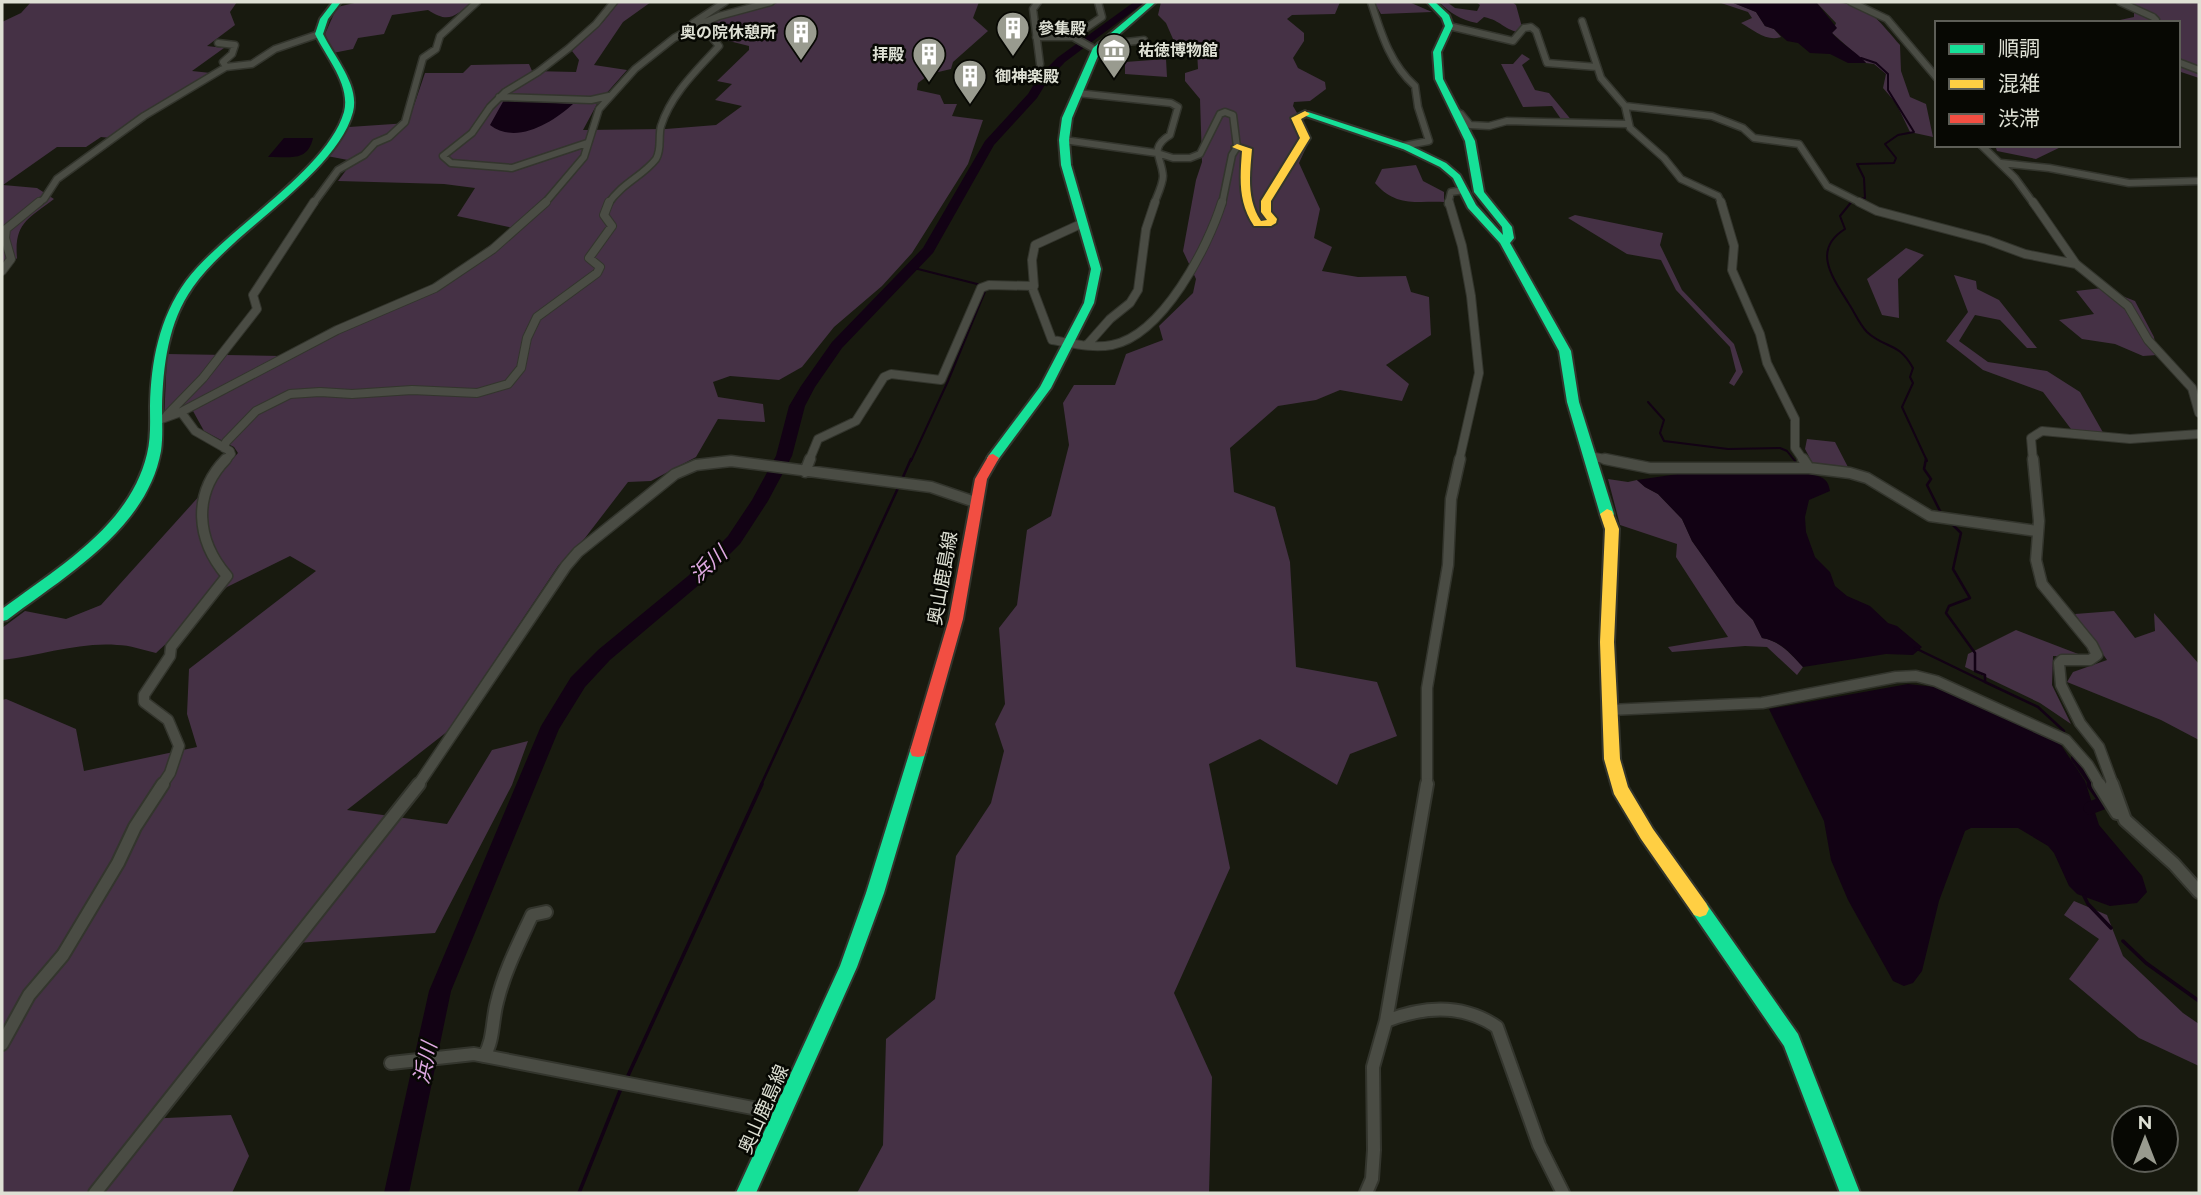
<svg xmlns="http://www.w3.org/2000/svg" width="2201" height="1195" viewBox="0 0 2201 1195" font-family="Raleway,'Noto Sans JP',sans-serif">
<rect width="100%" height="100%" fill="#181a0f"/>
<path fill="#453145" d="M31,2H237L230,12L235,25L207,46L224,48L192,71L211,73L111,138L101,137L86,147H57L3,185L37,188L54,199C28,219 14,223 17,258L2,277V22L21,13Z
M359,2H472C455,16 449,24 428,10L392,15L384,34L358,38L353,49L333,53L325,34L337,7Z
M619,2H651L623,22L594,65L627,70L597,104L583,130L666,129L716,125L742,106L715,100L732,84L717,81L749,50V46L717,38L708,26L710,22L749,8L783,2H979L973,18L988,31L953,62L951,69L930,74L918,83L917,90L940,95L944,104H957L952,116L983,120L968,164L912,253L882,286L834,327L802,367L779,380L730,376L713,382L718,397L763,404L765,422L718,419L696,457L651,481L628,482L585,538L558,566L448,731L347,810L447,824L492,750L528,741L512,785L435,933L283,944L145,1119L231,1115L249,1156L232,1193H2V700L6,699L76,729L84,771L197,747L187,714L189,669L316,571L290,556L227,587L156,653C143,650 130,645 117,645C78,642 40,656 2,660V628L25,611L66,619L101,605L238,453L234,447L204,431L193,411L164,421L167,354L281,356L436,286L513,228L457,216L475,188L444,184L338,181L353,161L327,156L349,127L408,123L425,73H463L471,65L529,64L532,71L576,72L579,60L572,51L603,22Z
M1161,2H1340L1335,14L1292,15L1287,19L1304,33V41L1293,58L1298,68L1325,82L1326,89L1310,101L1294,102L1293,106L1311,137L1299,163L1320,209L1314,238L1332,247L1322,271L1358,277L1406,276L1411,292L1429,297L1431,335L1386,365L1409,384L1402,401L1340,390L1316,400L1278,406L1230,448L1234,492L1275,507L1290,562L1296,667L1377,682L1397,736L1350,754L1337,785L1260,739L1209,764L1230,868L1174,993L1212,1077L1209,1193H857L883,1145L886,1039L935,999L956,856L991,803L1004,751L995,724L1005,704L999,628L1017,605L1027,530L1051,516L1069,445L1063,403L1074,385H1115L1126,354L1163,340L1159,326L1193,293L1196,279L1183,251L1196,180L1202,162L1200,99L1185,81V73L1198,69L1197,51L1173,39L1166,23L1158,15Z
M1374,2H1409L1432,12L1381,14Z
M1439,2H1447L1455,8L1477,11L1480,5L1476,2H1512L1516,5L1522,27L1518,32C1503,29 1502,21 1484,17L1477,23C1461,20 1450,13 1439,2Z
M1718,2H1731L1756,12L1765,26L1774,29L1781,37C1767,42 1753,30 1741,23L1752,18L1748,12Z
M1816,2C1866,2 1869,9 1900,45L1901,71L1910,97L1926,104L1933,137L1910,132L1896,103L1883,88L1886,74L1874,64L1866,63L1832,33L1836,23Z
M2108,2H2199V78L2178,71V23H2106L2134,17V10L2117,2Z
M1522,54L1530,59L1522,65L1535,90L1549,93L1573,122H1563L1552,106L1523,107L1501,64H1513Z
M1166,59L1167,77L1125,74V62Z
M1995,145H2065L2036,159L1997,151Z
M1416,165L1423,181L1444,192V202C1414,201 1396,207 1375,183L1382,169Z
M1575,215L1663,233L1660,245L1682,290L1734,344L1743,372L1734,386L1729,383L1736,371L1730,347L1676,290L1661,260L1627,254L1568,218Z
M1906,248L1924,255L1898,279L1899,318L1882,315L1867,279Z
M1954,275L1976,281L1977,289L1999,300L2037,348H2027L2000,320L1975,315L1959,341L1988,362L2047,371L2080,392L2105,436L2071,429L2043,392L1983,370L1946,341L1968,312Z
M2102,288L2135,301L2154,337L2157,355L2143,356L2115,344L2082,339L2059,320L2094,314L2076,291Z
M1807,439L1835,442L1849,469L1813,464L1805,449Z
M1608,479L1628,482L1637,480L1645,487L1658,494L1682,519L1692,541L1736,603L1753,620L1762,638C1780,641 1791,654 1803,667L1797,675L1767,647L1745,646L1672,652L1668,647L1728,637L1676,557L1677,544L1620,525Z
M2114,611L2135,638L2155,631L2154,613L2199,664V740L2161,720L2067,682L2073,672L2107,660L2075,614Z
M2016,630L2086,657L2053,656L2052,685L2071,724L2040,703L1965,667L1968,654Z
M2074,901L2107,915L2123,956L2183,1013L2199,1024V1066L2139,1038L2069,979L2099,939L2064,915Z"/>
<path fill="#120214" d="M1731,2H1816L1837,28L1832,33C1842,45 1856,51 1866,63H1848L1830,54L1810,53L1798,43L1787,41L1774,29L1765,26L1756,12Z
M504,100L573,104C552,123 516,145 490,125Z
M284,138H313C307,163 290,156 268,157Z
M1678,474H1810C1822,477 1828,478 1830,491L1809,500L1805,517L1806,532L1815,557L1830,572L1835,586L1847,596L1870,606L1888,623L1897,626L1922,647L1913,655L1886,654L1803,667C1791,654 1781,641 1762,638L1753,620L1736,603L1692,541L1682,519L1658,494L1645,487L1637,480Z
M1908,684L1935,687L2036,730L2061,745L2085,781L2099,825L2142,876L2147,892L2137,903L2110,906L2077,894L2069,886L2054,853L2048,846L2018,828H1971L1965,831L1939,901L1922,971L1913,983L1904,986L1893,981L1848,900L1831,860L1824,821L1769,709Z"/>
<g fill="none" stroke-linecap="round" stroke-linejoin="round">
<path stroke="#120214" stroke-width="2" d="M1859,199L1865,198L1864,178L1857,164L1894,163L1896,158L1885,144L1898,135L1914,132L1888,90V74L1876,63L1861,58
M1853,200L1840,216L1845,229C1811,250 1833,278 1849,304C1855,313 1859,324 1867,332C1885,349 1898,341 1913,368L1910,377L1913,383L1902,407L1927,461
M914,268L981,285
M1648,402L1664,420L1660,433L1664,441L1728,449L1780,448L1787,451L1795,461
M911,461L948,381L986,289"/>
<path stroke="#120214" stroke-width="2.5" d="M1926,459L1924,469L1931,479L1927,485L1942,515
M903,477L911,459
M1952,524L1961,533L1953,569L1970,598L1949,606L1946,613L1975,653V671L1985,675V682L2038,707L2064,731
M1915,648L1985,682
M761,785L898,488"/>
<path stroke="#120214" stroke-width="3.5" d="M2084,896L2088,904L2111,928
M2123,941L2146,963L2199,1001
M626,1080L762,784
M579,1193L622,1086"/>
<path stroke="#120214" stroke-width="10" d="M2076,758L2095,785"/>
<path stroke="#120214" stroke-width="13" d="M2090,808L2106,802L2093,784"/>
<path fill="#120214" fill-rule="evenodd" d="M1134,2H1145L1065,62L1048,80L1037,98L994,145L933,253L842,348L815,387L805,406L792,456L768,501L740,544L700,584L610,660L585,687L559,729L451,991L409,1193H384L429,991L541,726L571,677L598,650L688,576L728,536L752,500L776,456L789,406L801,386L832,342L923,248L985,141L1028,94L1039,76L1057,58Z"/>
<defs>
<path id="street-far3" d="M1038,2L1033,9L1040,64
M1371,2C1381,33 1390,64 1415,86L1418,107L1429,141L1403,146
M1851,2L1887,19L1937,78
M2120,2L2153,17L2156,20L2154,23
M1582,21L1601,78L1625,106L1630,128L1664,158L1681,179L1718,196L1722,204
M693,23L725,2
M1449,26L1513,41L1524,28L1531,27L1536,31L1547,63L1597,67
M1036,37H1073L1096,50
M1073,37L1102,17L1098,2
M218,43L235,45L232,54L223,62L226,67
M1100,45L1144,40
M2178,62L2199,70
M1077,93L1171,103L1178,107L1170,135C1148,149 1162,157 1163,176C1163,184 1157,196 1154,204
M499,97L591,100L609,96
M1625,106L1712,116L1743,128L1754,138L1799,144L1827,186L1863,204
M1454,111L1461,114L1470,125L1489,126L1507,121L1627,124
M1064,140L1157,153L1173,158H1190L1200,154L1220,114L1225,112L1233,115L1237,147L1232,155L1222,204
M587,143L512,168L451,163L443,156L472,133L490,107L505,92L538,72L569,48L596,24L614,2
M1981,145L2015,178L2034,204
M2001,163L2049,168L2129,183L2199,181
M37,204L44,199L57,179L144,116L226,67L252,64L275,49L319,34
M313,204L338,170L364,155L375,143L389,137L405,122L423,58L436,49L440,36L477,2
M544,204L584,157L599,109L635,69L674,38L696,26L719,16L771,2
M608,204C622,183 643,176 656,159C662,149 658,137 661,126C671,94 697,70 719,46L700,23
M1448,204L1451,192L1464,190"/>
<path id="street-far2" d="M1449,202L1462,246L1471,296L1479,373L1459,461
M1721,202L1734,246L1732,270L1760,334L1767,363L1795,419V448L1804,461
M1859,202L1877,211L1987,240L2025,254L2076,264
M2033,202L2076,264L2128,306L2148,340L2192,388L2199,413
M2,271L11,259L5,238L6,229L39,202
M1032,287L1052,340C1071,343 1092,349 1112,345C1163,335 1208,247 1222,202
M1087,345L1110,319L1130,303L1138,290L1146,229L1155,202
M181,412L195,431L230,451L231,454L225,461
M167,415L203,378L257,309L253,295L314,202
M156,421L181,412L337,330L435,288L493,249L546,202
M224,448L226,442L256,411L290,394L320,392L352,394L412,390L477,393L508,384L521,368L527,338L537,317L597,273L600,267L589,258L612,226L604,215L609,202
M1590,456L1614,461
M809,461L818,439L856,421L884,377L891,374L941,380L981,288L989,285L1034,286L1032,260L1035,245L1083,223
M2033,461L2031,438L2042,431L2130,439L2199,434"/>
<path id="street-far1" d="M1605,459L1650,468H1809L1850,473L1867,478L1930,516L2037,531
M1803,459L1809,468
M2033,459L2039,521L2036,560L2042,584L2092,645L2097,655L2090,660H2062L2059,663L2061,685L2080,723L2099,747L2113,785
M805,472L810,459
M1609,710L1762,703L1896,677L1916,676L1936,681L2066,740L2088,765L2100,785
M162,785L170,773L179,746L168,720L144,702V695L170,656L171,647L227,576C196,540 192,494 226,459
M418,785L566,566L578,552L675,474L696,465L731,461L931,487L975,502
M1427,785V688L1448,565L1451,499L1460,459"/>
<path id="street" d="M2099,784L2117,813
M2112,784L2125,820L2174,864L2199,892
M1386,1021C1424,1006 1462,1003 1497,1027L1539,1145L1563,1193
M2,1044L29,995L63,955L118,863L135,827L163,784
M484,1056C494,1040 492,1020 497,1002C504,972 519,943 532,915L546,912
M391,1063L474,1054L758,1109L780,1120
M95,1193L419,784
M1366,1193L1372,1179L1374,1150L1373,1067L1386,1021L1427,784"/>
<path id="fast" d="M333,2H341L328,19L323,34C334,57 360,85 353,112C336,175 232,231 193,287C168,322 163,366 162,408C162,423 163,437 161,451C147,529 65,576 7,620L2,621V609C57,568 130,526 147,454C151,438 150,422 150,406C151,362 159,318 186,281C225,229 327,171 344,112C351,85 326,57 315,34L320,19Z
M1148,2H1156L1100,51L1072,118L1069,140L1071,165L1101,269L1094,303L1051,388L997,461H989L987,458L989,455L1040,387L1084,303L1091,269L1061,165L1059,140L1062,118L1093,48Z
M1427,2H1435L1449,15L1453,26L1441,52L1443,79L1475,141L1484,192L1512,227L1514,238L1510,243L1571,351L1579,402L1614,514L1612,517H1602L1600,514L1567,402L1559,351L1500,243L1468,208L1453,178L1440,167L1403,149L1300,114L1308,112L1409,145L1446,163L1460,175L1476,205L1503,235L1502,227L1474,192L1465,141L1435,79L1433,52L1445,26L1442,18Z
M918,745L924,746L926,751L884,893L857,967L756,1193H736L840,966L866,893L910,751L912,746Z
M1700,901L1706,903L1798,1034L1860,1193H1840L1784,1046L1694,915L1691,909L1694,903Z"/>
<path id="slow" d="M1305,111L1310,114L1301,119L1310,138L1271,201V212L1277,219L1276,223L1271,226H1254C1238,202 1240,179 1242,151L1232,147L1237,144L1252,149C1250,173 1246,199 1261,221L1267,220L1261,212V201L1300,138L1291,118Z
M1607,509L1612,511L1619,529L1614,642L1620,759L1628,787L1653,829L1706,903L1709,909L1706,915L1700,917L1694,915L1641,839L1614,794L1604,759L1600,642L1605,529L1600,514Z"/>
<path id="jam" d="M993,454L999,458L987,479L963,619L926,751L924,756L918,757L912,756L910,751L949,619L975,479L989,455Z"/>
</defs>
<use href="#street-far3" stroke="#33352d" stroke-width="9"/>
<use href="#street-far2" stroke="#33352d" stroke-width="10"/>
<use href="#street-far1" stroke="#33352d" stroke-width="13"/>
<use href="#street" stroke="#33352d" stroke-width="16"/>
<use href="#fast" stroke="#33352d" stroke-width="4"/>
<use href="#slow" stroke="#33352d" stroke-width="4"/>
<use href="#jam" stroke="#33352d" stroke-width="4"/>
<use href="#street-far3" stroke="#4a4c44" stroke-width="6"/>
<use href="#street-far2" stroke="#4a4c44" stroke-width="8"/>
<use href="#street-far1" stroke="#4a4c44" stroke-width="10"/>
<use href="#street" stroke="#4a4c44" stroke-width="12"/>
<use href="#fast" fill="#16e098" fill-rule="evenodd"/>
<use href="#slow" fill="#ffcf43" fill-rule="evenodd"/>
<use href="#jam" fill="#f24e42" fill-rule="evenodd"/>
</g>
<defs>
<symbol id="building-pin" viewBox="-11 -11 22 30"><path d="M0 17L-7.5 6A9.5 9.5 0 1 1 7.5 6Z" fill="#999b8f" stroke="#070803"/><path d="M-4-6H4V6H1V3H-1V6H-4ZM-2.5-4.3h1.7v1.8h-1.7ZM.8-4.3h1.7v1.8H.8ZM-2.5-1h1.7V.8h-1.7ZM.8-1h1.7V.8H.8Z" fill="#fff"/></symbol>
<symbol id="museum-pin" viewBox="-11 -11 22 30"><path d="M0 17L-7.5 6A9.5 9.5 0 1 1 7.5 6Z" fill="#999b8f" stroke="#070803"/><path d="M0-6L6-3V-2H-6V-3ZM-5-1h2V3h-2ZM-1-1h2V3h-2ZM3-1h2V3H3ZM-6 4H6V6H-6Z" fill="#fff"/></symbol>
</defs>
<g fill-rule="evenodd">
<use href="#building-pin" x="994" y="9" width="38" height="52"/>
<use href="#building-pin" x="782" y="13" width="38" height="52"/>
<use href="#museum-pin" x="1095" y="31" width="38" height="52"/>
<use href="#building-pin" x="910" y="35" width="38" height="52"/>
<use href="#building-pin" x="951" y="57" width="38" height="52"/>
</g>
<g text-anchor="middle" dominant-baseline="central" stroke-width="5" stroke-linejoin="round" paint-order="stroke">
<g font-size="16" font-weight="bold" fill="#dee0d4" stroke="#070803" text-anchor="start">
<text x="1038" y="28">參集殿</text>
<text x="776" y="32" text-anchor="end">奥の院休憩所</text>
<text x="1138" y="50">祐徳博物館</text>
<text x="904" y="54" text-anchor="end">拝殿</text>
<text x="995" y="76">御神楽殿</text>
</g>
<g font-size="19" fill="#dee0d4" stroke="#070803">
<text transform="translate(942 578) rotate(-80)">奥山鹿島線</text>
<text transform="translate(763 1109) rotate(-66)">奥山鹿島線</text>
</g>
<g font-size="21" font-style="italic" fill="#dea8e1" stroke="#070803">
<text transform="translate(708 564) rotate(-42)">浜川</text>
<text transform="translate(425 1063) rotate(-78)">浜川</text>
</g>
</g>
<rect width="2201" height="1195" fill="none" stroke="#dee0d4" stroke-width="7"/>
<rect x="1935" y="21" width="245" height="126" fill="#070803" stroke="#5d5e57" stroke-width="2"/>
<rect x="1949" y="44" width="35" height="10" fill="#16e098" stroke="#5d5e57" stroke-width="2"/>
<text x="1998" y="56" font-size="21" fill="#dee0d4">順調</text>
<rect x="1949" y="79" width="35" height="10" fill="#ffcf43" stroke="#5d5e57" stroke-width="2"/>
<text x="1998" y="91" font-size="21" fill="#dee0d4">混雑</text>
<rect x="1949" y="114" width="35" height="10" fill="#f24e42" stroke="#5d5e57" stroke-width="2"/>
<text x="1998" y="126" font-size="21" fill="#dee0d4">渋滞</text>
<g transform="translate(2145 1139)"><circle r="33" fill="#070803" stroke="#5d5e57" stroke-width="2"/>
<path d="M0-5L12 26L0 18L-12 26Z" fill="#999b8f"/>
<text y="-10" font-size="19" font-weight="bold" text-anchor="middle" fill="#dee0d4">N</text>
</g>
</svg>
